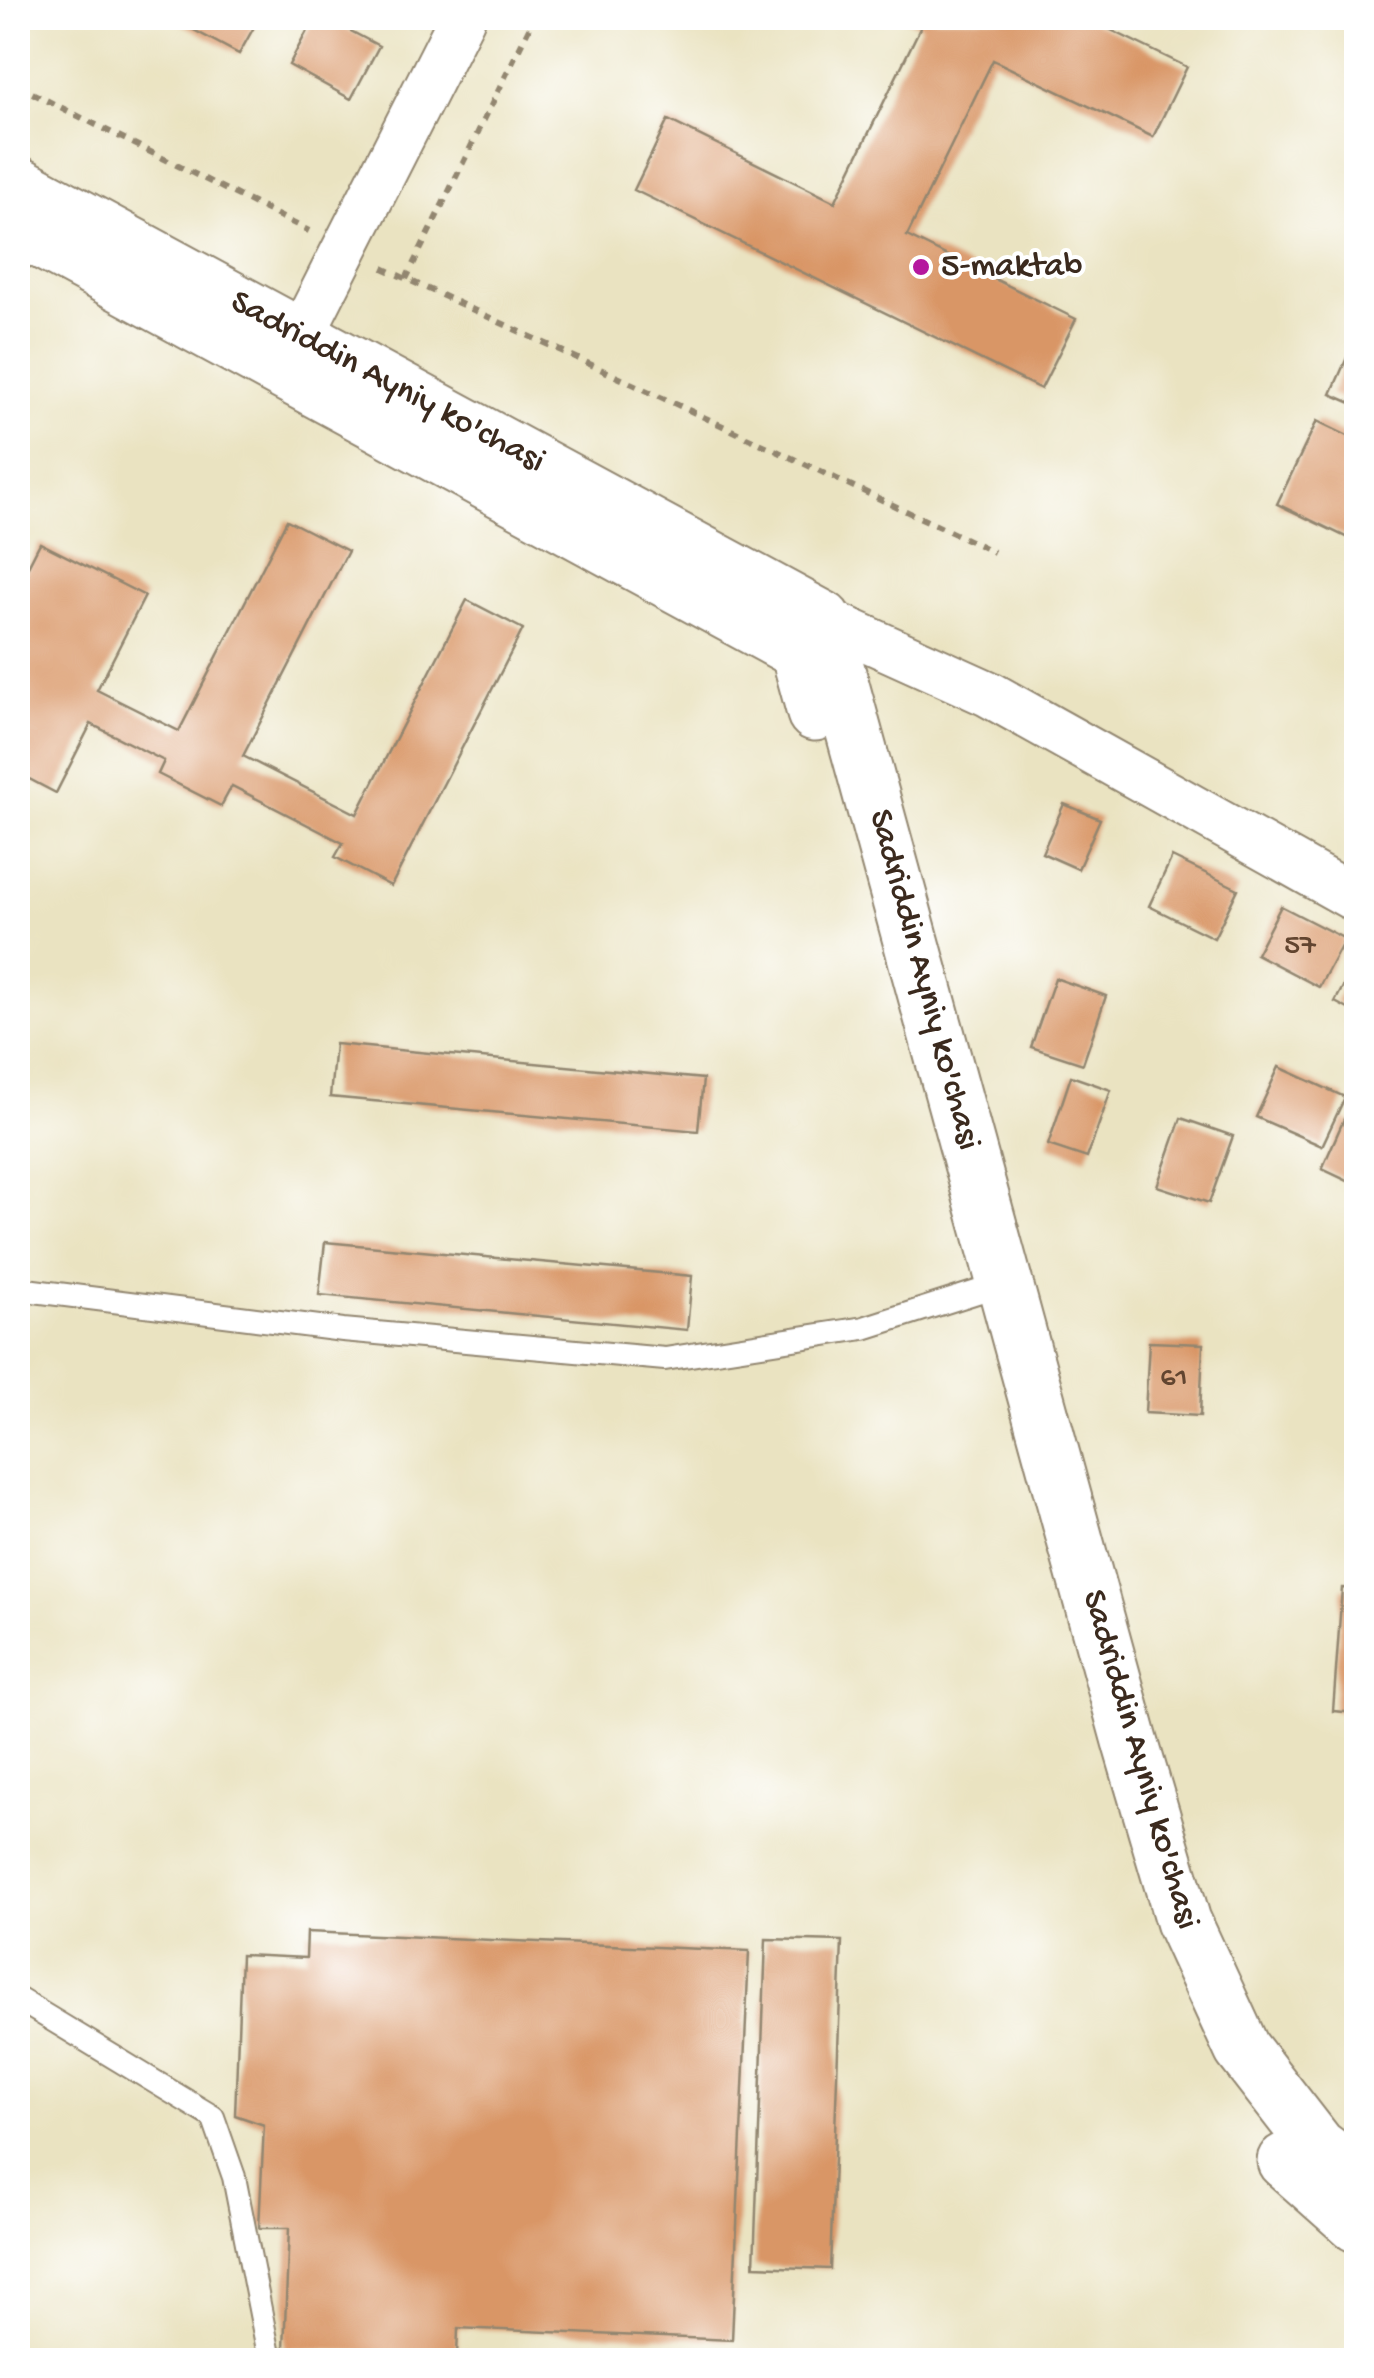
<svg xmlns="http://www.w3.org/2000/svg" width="1374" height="2378" viewBox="0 0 1374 2378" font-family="'Gochi Hand',sans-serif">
<rect width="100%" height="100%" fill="#fff"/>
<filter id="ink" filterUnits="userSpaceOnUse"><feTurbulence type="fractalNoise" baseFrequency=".01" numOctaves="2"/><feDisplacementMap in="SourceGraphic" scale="20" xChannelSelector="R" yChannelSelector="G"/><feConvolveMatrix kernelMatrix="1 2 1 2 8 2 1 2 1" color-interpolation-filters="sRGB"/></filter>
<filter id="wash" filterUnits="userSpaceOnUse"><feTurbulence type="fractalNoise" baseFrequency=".0048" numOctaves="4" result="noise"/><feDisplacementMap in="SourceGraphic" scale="40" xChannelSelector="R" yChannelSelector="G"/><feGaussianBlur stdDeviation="2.25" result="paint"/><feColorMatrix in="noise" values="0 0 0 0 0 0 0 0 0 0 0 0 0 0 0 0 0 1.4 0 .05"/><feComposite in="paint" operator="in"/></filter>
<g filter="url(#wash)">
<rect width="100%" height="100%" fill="#eae3c1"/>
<g id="blocks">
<path fill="#d99666" d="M179,18H259L239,54L177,21Z
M314,18H326L379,46L351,99L289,65Z
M903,18H1086L1187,67L1153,137L993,60L907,236L1076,319L1041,389L634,190L668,120L835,202L921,26Z
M1356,337V405L1331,394Z
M1317,421L1356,440V542L1277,504Z
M287,520L348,551L243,756L357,814L467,600L523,629L391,886L335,857L343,843L232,786L221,806L158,774L164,761L91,724L56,793L18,773V586L40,543L145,596L97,690L179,731Z
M1064,804L1100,819L1078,869L1042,853Z
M1172,857L1238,889L1214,938L1149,906Z
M1281,906L1345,939L1319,987L1256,954Z
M1356,962V1013L1335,1002Z
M1055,978L1106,996L1083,1064L1031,1047Z
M335,1044L703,1079L698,1131L330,1097Z
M1279,1067L1345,1097L1322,1146L1256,1117Z
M1071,1076L1111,1090L1087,1158L1048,1145Z
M1181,1118L1233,1136L1209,1203L1157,1186Z
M1344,1119L1356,1125V1185L1322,1169Z
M325,1242L692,1276L687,1330L319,1295Z
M1149,1342L1203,1344L1200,1416L1145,1413Z
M1342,1588L1356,1589V1713L1333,1711Z
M307,1932L749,1951L732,2340L458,2328L457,2356L284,2349L289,2228H259L264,2125L235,2115L241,1955L306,1958Z
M766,1939L842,1941L830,2269L754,2266Z"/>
</g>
</g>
<g filter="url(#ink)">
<use href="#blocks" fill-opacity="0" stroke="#928670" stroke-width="2.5"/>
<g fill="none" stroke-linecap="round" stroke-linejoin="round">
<defs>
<path id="service" d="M18,1289L343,1330L665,1359L864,1328L1005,1283
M18,1999L213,2117L234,2177L270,2360"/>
<path id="minor" d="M286,365L462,18
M823,619L989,694L1356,899"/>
<path id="secondary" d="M18,184L823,619L1130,1741L1183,1921L1242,2049L1318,2147L1356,2175
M18,228L798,651L815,713
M1285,2161L1356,2224"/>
</defs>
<use href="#service" stroke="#928670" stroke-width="26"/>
<use href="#minor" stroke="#928670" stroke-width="49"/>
<use href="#secondary" stroke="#928670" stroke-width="59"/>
<path stroke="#928670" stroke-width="6" stroke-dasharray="8 8" stroke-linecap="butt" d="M18,86L309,231
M383,268L994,552
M406,279L534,18"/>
<use href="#service" stroke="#fff" stroke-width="22"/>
<use href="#minor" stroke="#fff" stroke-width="45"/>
<use href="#secondary" stroke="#fff" stroke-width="55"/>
</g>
</g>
<circle fill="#b5179e" stroke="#fff" stroke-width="4" cx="921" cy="267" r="10"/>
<g text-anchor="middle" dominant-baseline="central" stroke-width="8" stroke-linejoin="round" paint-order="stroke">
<g font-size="30" fill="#624530">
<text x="1300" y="947">57</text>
<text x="1174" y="1379">61</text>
</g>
<g font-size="35" fill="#3b2a1e" stroke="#fff" text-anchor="start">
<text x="941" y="267">5-maktab</text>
</g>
<g font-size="35" fill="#3b2a1e" stroke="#fff">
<text transform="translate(387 383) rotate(28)">Sadriddin Ayniy ko'chasi</text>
<text transform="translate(923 980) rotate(75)">Sadriddin Ayniy ko'chasi</text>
<text transform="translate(1139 1760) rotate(74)">Sadriddin Ayniy ko'chasi</text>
</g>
</g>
<rect width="1374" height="2378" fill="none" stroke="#fff" stroke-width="60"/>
</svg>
